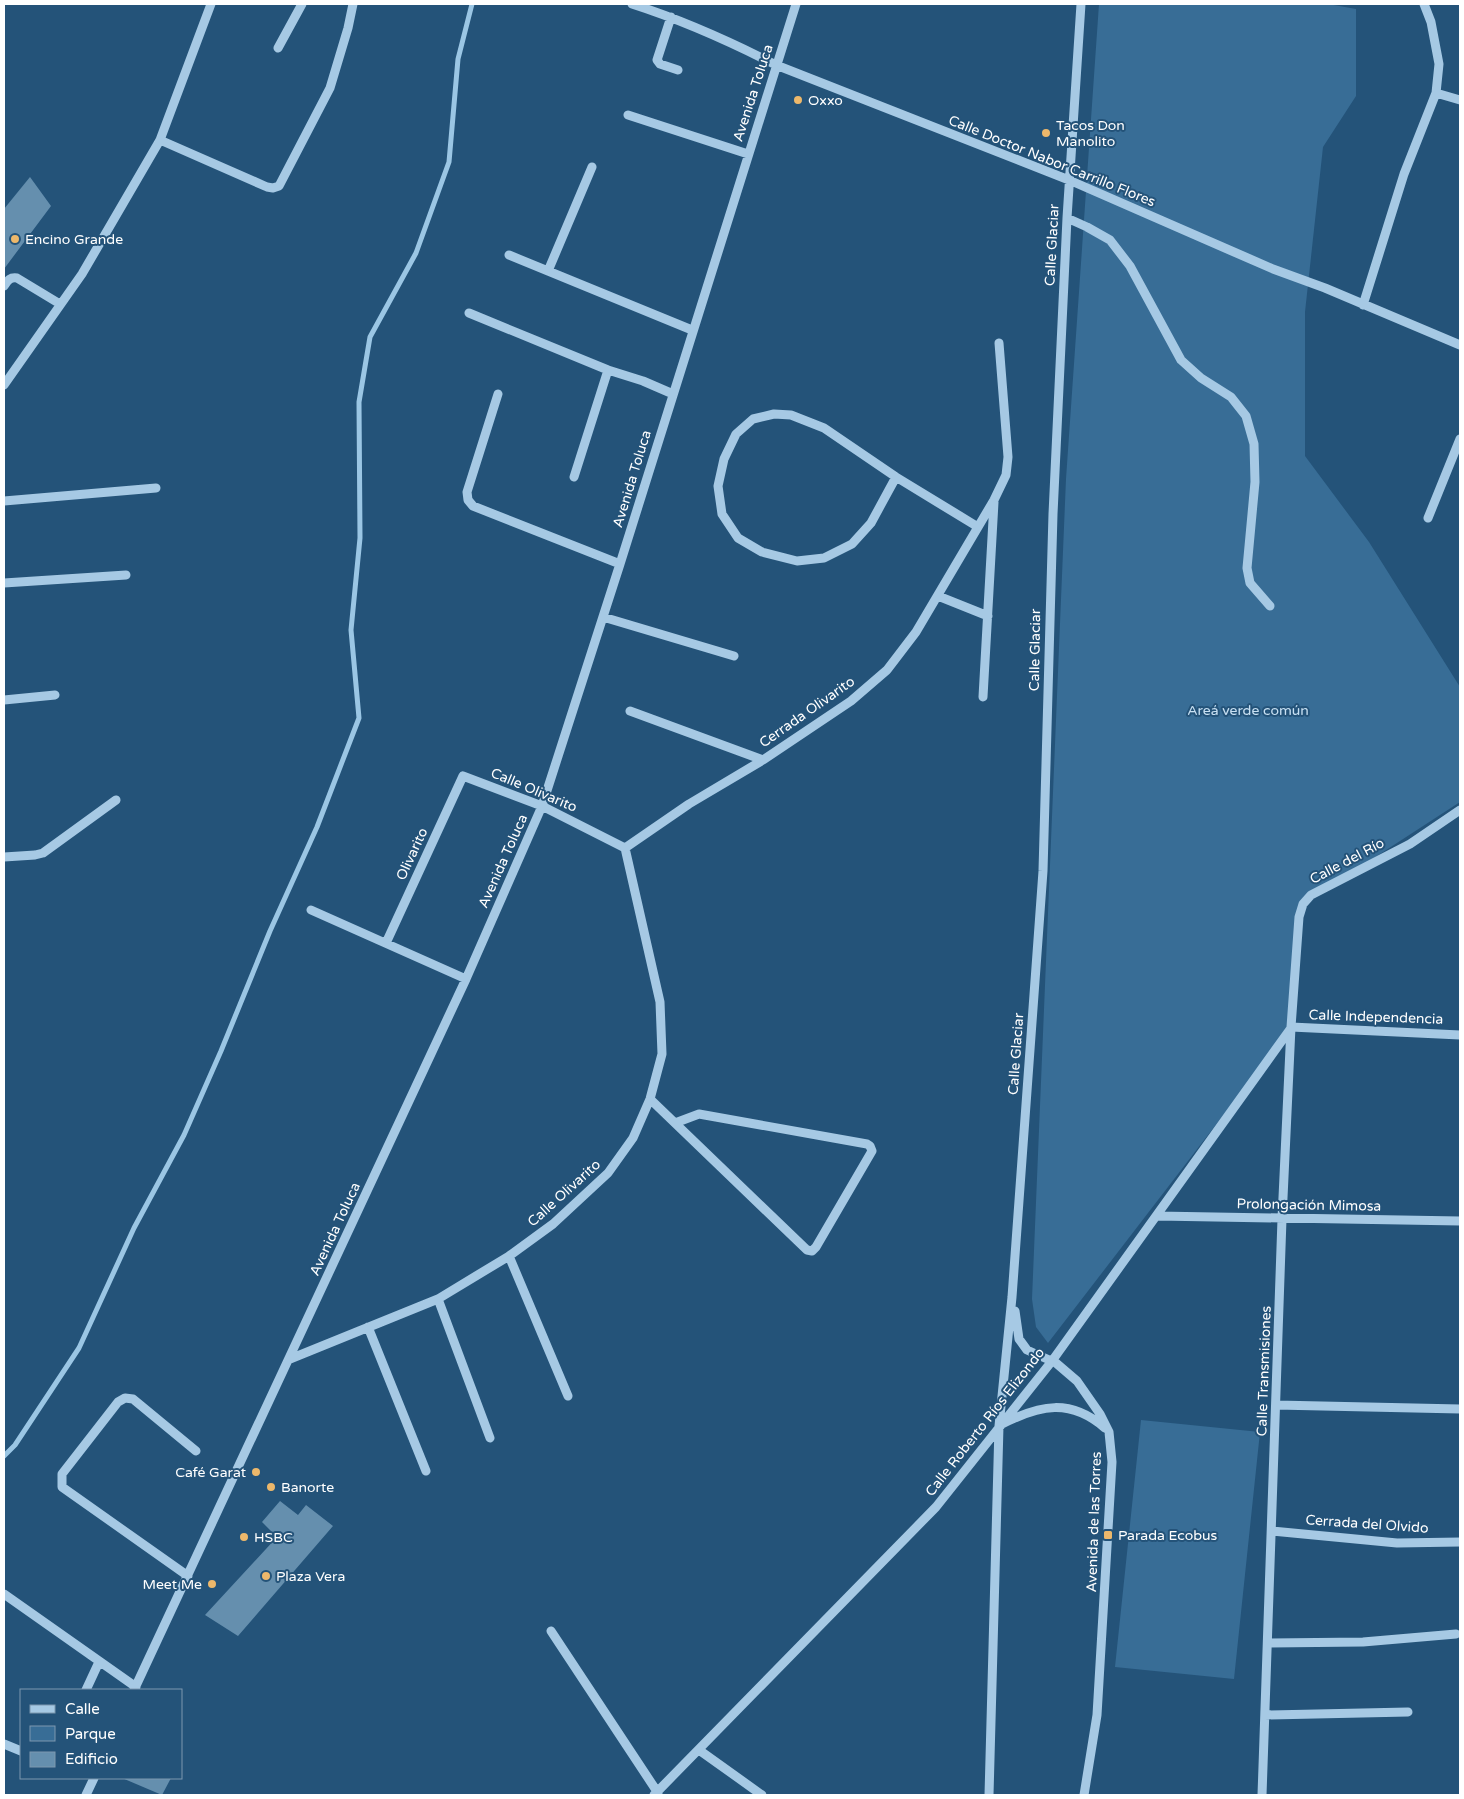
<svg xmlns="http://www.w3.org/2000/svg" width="1464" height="1799" viewBox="0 0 1464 1799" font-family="'Varela Round',sans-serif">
<rect width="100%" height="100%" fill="#245379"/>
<path fill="#386d96" d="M1099,4H1328L1356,9V96L1323,147L1305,312V456L1369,542L1460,687V802L1303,904L1291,1027L1048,1343L1036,1327L1032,1299L1066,479Z
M1141,1420L1260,1432L1234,1679L1115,1667Z"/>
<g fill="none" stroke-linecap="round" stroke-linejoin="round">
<path stroke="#9bc6e4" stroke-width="5" d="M4,1456L15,1445L79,1348L134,1228L184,1135L221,1051L270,931L317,827L359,718L351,630L360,538L359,402L370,337L416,253L449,162L458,59L472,4"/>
</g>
<path fill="#658fae" d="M30,177L51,206L4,269V209Z
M280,1501L298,1515L306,1505L333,1526L238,1636L205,1615L277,1537L262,1522Z
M122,1778H171L162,1795Z"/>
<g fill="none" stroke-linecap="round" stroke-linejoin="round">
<path stroke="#a6c9e4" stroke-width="9" d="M632,4C682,20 729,41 776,65L1069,180L1273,269L1325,288L1460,345
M671,17L657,60L660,64L678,70
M278,48L302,4
M1436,93L1460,100
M628,115L748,154
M160,140L267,187L273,188L279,186L330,88L348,28L353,4
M1067,218L1087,227L1110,240L1130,266L1181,360L1201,378L1231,397L1246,416L1254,444L1255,482L1247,568L1250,583L1270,606
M509,255L692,330
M548,271L592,167
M4,286C8,280 10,277 17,278L60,304
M1363,305L1404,174L1436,93L1439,64L1431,22L1424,4
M469,313L608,370L643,381L673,394
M4,385L82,274L160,140L211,4
M498,394L467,492L468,500L473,506L620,564
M574,477L608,370
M896,477L871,523L852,544L824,558L797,561L762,552L738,538L722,514L718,486L724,459L736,434L753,419L774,414L791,415L824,428L896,477L978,527
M4,501L156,488
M1428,518L1460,439
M4,583L126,575
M938,596L988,616
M603,617L734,656
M983,697L994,502
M4,700L55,695
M630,711L763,760
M625,848L689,804L763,760L851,701L887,670L916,632L994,500L1006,475L1008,457L999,343
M4,857L35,855L43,853L116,800
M311,910L466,979
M1291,1027L1460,1035
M650,1099L807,1250L812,1251L816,1247L872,1151L870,1146L867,1144L699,1114L675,1123
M1157,1216L1460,1221
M509,1256L568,1396
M438,1299L490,1438
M1015,1311L1019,1339L1027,1350L1056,1363L1077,1381L1100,1414L1109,1432L1112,1462L1097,1715L1084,1795
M368,1327L426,1471
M290,1359L438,1299L509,1256L553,1224L608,1173L633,1138L650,1099L662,1054L660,1002L625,848L542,806L463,776L386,943
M1276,1405L1460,1409
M1002,1424C1040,1405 1070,1398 1105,1428
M1272,1531L1397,1543L1460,1542
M188,1576L62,1487V1474L118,1402L125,1398L133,1399L196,1451
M4,1594L136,1687
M551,1631L658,1793
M1268,1643L1363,1642L1456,1634
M86,1690L99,1662
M134,1690L466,979L542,806L620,564L796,4
M1265,1715L1408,1712
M4,1744L21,1751
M699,1750L762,1795
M86,1795L94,1778
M654,1795L936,1507L1052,1361L1291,1028
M989,1795L999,1426L1012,1297L1043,871L1053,514L1067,218L1081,4
M1262,1795L1282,1219L1291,1027L1299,917L1303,904L1311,895L1410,844L1460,810"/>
</g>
<g fill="#edb86b" stroke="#245379" stroke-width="2">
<circle cx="798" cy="100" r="5"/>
<circle cx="1046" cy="133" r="5"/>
<circle cx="15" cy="239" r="5"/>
<circle cx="256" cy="1472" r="5"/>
<circle cx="271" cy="1487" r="5"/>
<rect x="1103" y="1530" width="10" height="10" rx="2.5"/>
<circle cx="244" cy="1537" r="5"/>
<circle cx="266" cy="1576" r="5"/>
<circle cx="212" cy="1584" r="5"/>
</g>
<g text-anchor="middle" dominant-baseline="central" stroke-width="4" stroke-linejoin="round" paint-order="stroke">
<g font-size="14" fill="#fff" stroke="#245379">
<text transform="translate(753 93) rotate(-72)">Avenida Toluca</text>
<text transform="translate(1052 161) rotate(22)">Calle Doctor Nabor Carrillo Flores</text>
<text transform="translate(1052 245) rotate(-87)">Calle Glaciar</text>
<text transform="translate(632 479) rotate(-73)">Avenida Toluca</text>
<text transform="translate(1035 650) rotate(-89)">Calle Glaciar</text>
<text transform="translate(807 712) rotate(-35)">Cerrada Olivarito</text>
<text transform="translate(534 790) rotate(23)">Calle Olivarito</text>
<text transform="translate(412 854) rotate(-65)">Olivarito</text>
<text transform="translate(503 861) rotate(-66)">Avenida Toluca</text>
<text transform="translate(1347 861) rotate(-28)">Calle del Río</text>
<text transform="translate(1376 1017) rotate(2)">Calle Independencia</text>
<text transform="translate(1016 1054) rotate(-86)">Calle Glaciar</text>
<text transform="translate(564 1193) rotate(-42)">Calle Olivarito</text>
<text transform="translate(1309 1205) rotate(1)">Prolongación Mimosa</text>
<text transform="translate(335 1229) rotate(-65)">Avenida Toluca</text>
<text transform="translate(1264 1371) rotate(-88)">Calle Transmisiones</text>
<text transform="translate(985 1422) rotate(-52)">Calle Roberto Ríos Elizondo</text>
<text transform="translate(1094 1522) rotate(-88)">Avenida de las Torres</text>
<text transform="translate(1367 1524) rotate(4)">Cerrada del Olvido</text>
</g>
<g font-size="14" fill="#fff" stroke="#245379" text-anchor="start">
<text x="808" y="100">Oxxo</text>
<text x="1056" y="125">Tacos Don<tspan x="1056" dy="16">Manolito</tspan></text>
<text x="25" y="239">Encino Grande</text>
<text x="246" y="1472" text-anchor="end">Café Garat</text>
<text x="281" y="1487">Banorte</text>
<text x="1118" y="1535">Parada Ecobus</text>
<text x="254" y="1537">HSBC</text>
<text x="276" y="1576">Plaza Vera</text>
<text x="202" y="1584" text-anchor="end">Meet Me</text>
</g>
<g font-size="14" fill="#c9e1f3" stroke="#245379">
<text x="1248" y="710">Areá verde común</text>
</g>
</g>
<rect width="1464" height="1799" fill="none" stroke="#ffffff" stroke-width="10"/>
<rect x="20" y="1689" width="162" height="90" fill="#245379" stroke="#7c98af"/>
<rect x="30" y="1705" width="25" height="8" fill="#a6c9e4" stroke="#7c98af"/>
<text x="65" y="1714" font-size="15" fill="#ffffff">Calle</text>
<rect x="30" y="1726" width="25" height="15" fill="#386d96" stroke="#7c98af"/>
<text x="65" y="1739" font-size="15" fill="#ffffff">Parque</text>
<rect x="30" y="1752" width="25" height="15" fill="#658fae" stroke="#7c98af"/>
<text x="65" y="1764" font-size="15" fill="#ffffff">Edificio</text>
</svg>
